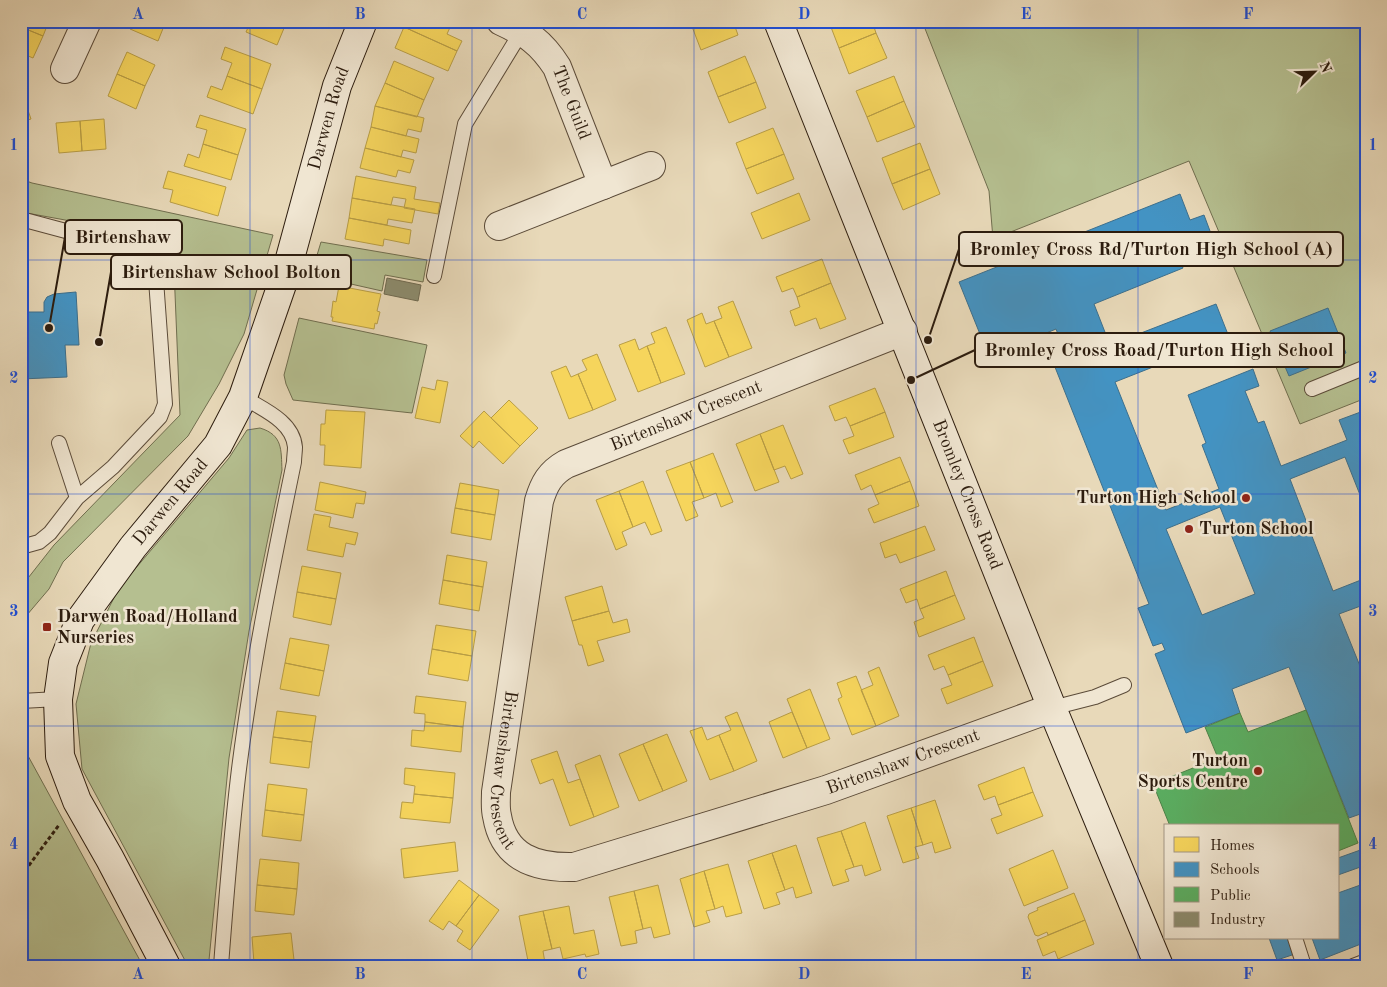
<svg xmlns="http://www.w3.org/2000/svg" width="1387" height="987" viewBox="0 0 1387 987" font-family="'Old Standard TT',serif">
<rect width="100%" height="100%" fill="#e8d9b9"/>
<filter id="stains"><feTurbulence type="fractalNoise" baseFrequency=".004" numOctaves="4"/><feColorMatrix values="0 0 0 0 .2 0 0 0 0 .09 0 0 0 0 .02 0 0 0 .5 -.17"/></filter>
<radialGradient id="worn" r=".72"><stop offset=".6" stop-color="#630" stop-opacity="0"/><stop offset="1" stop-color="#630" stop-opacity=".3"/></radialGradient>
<path fill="#b5bf90" stroke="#706e4f" d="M922,21H1366V398L1300,424L1189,161L993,239L989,191Z
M21,179L32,183L273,235L244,334L219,384L188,436L63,562L49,589L21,622V587L54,545L180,415L174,269L165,251L148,235L21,212Z
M321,242L427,260L423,282L385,275L382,291L311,275Z
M299,318L427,345L412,413L293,400L286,384L284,375Z
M260,428C283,435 281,450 282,470L249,631L229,758L209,960L208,966H188L82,769L76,704L91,643L119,588L229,458L247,430Z
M21,743L143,966H21Z"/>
<path fill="#f6d55c" stroke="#b99e45" d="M21,21H49L43,36L21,27Z
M133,21H166L158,41L130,29Z
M251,21H287L277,45L246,32Z
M407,21H449L452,23L447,34L462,41L457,51L404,27Z
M698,21H733L738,35L701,50L691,24Z
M831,21H872L876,33L839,48L829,22Z
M21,27L43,36L33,58L21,53Z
M404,27L457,51L448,71L395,48Z
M876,33L887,58L849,74L839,48Z
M225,47L271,64L262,89L227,76L232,63L221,59Z
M127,52L155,65L145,86L117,74Z
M745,56L756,82L718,97L708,72Z
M394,61L434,78L424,100L385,83Z
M117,74L145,86L136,109L108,96Z
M227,76L262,89L253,114L207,97L211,86L222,90Z
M894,76L904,101L867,117L856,91Z
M756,82L766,108L729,123L718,97Z
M385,83L424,100L417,117L375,106Z
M23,96L31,119L21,122V97Z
M904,101L915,127L877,142L867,117Z
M375,106L424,118L421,132L408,129L406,136L371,127Z
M200,115L246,129L238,155L203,144L207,130L196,127Z
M104,119L106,149L82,151L80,121Z
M80,121L82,151L59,153L56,123Z
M371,127L419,139L416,153L403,150L401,157L365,148Z
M773,128L784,154L746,169L736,143Z
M920,143L930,169L892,184L882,158Z
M203,144L238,155L231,180L184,166L188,154L199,158Z
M365,148L414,160L410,173L398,170L396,177L360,168Z
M784,154L794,179L757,194L746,169Z
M930,169L940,194L903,210L892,184Z
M168,171L226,187L218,216L170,202L173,190L163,188Z
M356,176L416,187L414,199L440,203L438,214L404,208L406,199L393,197L391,205L352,198Z
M799,193L810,220L762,239L751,213Z
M352,198L415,209L412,223L388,219L387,225L349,218Z
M349,218L411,230L409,244L384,239L383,246L345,239Z
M822,259L831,283L797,297L793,288L782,292L776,277Z
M831,283L846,319L820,329L816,318L795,326L790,311L800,307L797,297Z
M339,286L381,294L377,311L380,312L377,324L375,323L374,329L332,321L333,317H331L333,301L336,302Z
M733,301L752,348L729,357L714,321L722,318L718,307Z
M702,313L706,324L714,321L729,357L705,367L687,320Z
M666,327L685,374L661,383L647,346L655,343L651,333Z
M635,339L639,350L647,346L661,383L638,392L619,345Z
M597,354L616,400L593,410L578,374L587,370L582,360Z
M566,366L571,377L578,374L593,410L569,419L551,372Z
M437,380L448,382L440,423L415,418L422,387L435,390Z
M875,388L885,412L850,426L846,417L835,421L829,406Z
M509,400L538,428L520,446L491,418Z
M326,410L365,412L361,468L324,465L325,445H320L321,424H325Z
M484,411L520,446L503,464L479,441L473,448L460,436Z
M885,412L894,437L849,454L843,440L854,436L850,426Z
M783,425L803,474L791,479L785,466L774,470L760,434Z
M760,434L779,482L755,491L736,444Z
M713,453L733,502L721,507L716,493L704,498L690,462Z
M900,457L910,481L875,495L871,485L861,490L855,475Z
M690,462L704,498L692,502L698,516L686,521L666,471Z
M643,481L662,531L651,535L645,522L633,527L619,491Z
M910,481L919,506L874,523L868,509L879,504L875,495Z
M320,482L366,492L364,504L356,503L353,518L315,510Z
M460,483L499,490L495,515L455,508Z
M619,491L633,527L622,532L627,545L616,550L596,500Z
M455,508L495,515L491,540L451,533Z
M314,514L331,517L329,527L358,533L355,545L346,543L343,557L307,550Z
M925,526L935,550L900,563L896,554L885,558L880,543Z
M447,555L487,562L483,587L443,580Z
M302,566L341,573L336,599L297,592Z
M946,571L955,595L920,609L917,599L906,603L900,589Z
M443,580L483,587L479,611L439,604Z
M602,586L609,611L572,621L565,597Z
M297,592L336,599L331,625L293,617Z
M955,595L965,619L919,637L914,622L924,618L920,609Z
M609,611L613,623L627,619L630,632L597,641L604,661L588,666L582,645H579L572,621Z
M436,625L476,631L472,656L432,649Z
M974,637L983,661L948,675L944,666L934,670L928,655Z
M290,638L329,645L324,671L285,663Z
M432,649L472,656L468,681L428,674Z
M983,661L993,686L947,704L941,689L952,685L948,675Z
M285,663L324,671L319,696L280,689Z
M879,667L899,716L876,726L861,690L873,685L868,672Z
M856,676L876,726L852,735L838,699L842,697L837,683Z
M810,689L830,739L807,748L787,699Z
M416,696L466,702L463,727L425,722V714L414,713Z
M277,711L316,716L312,742L273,737Z
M737,712L757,761L734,771L719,735L731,730L725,717Z
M792,712L807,748L783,758L769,722Z
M425,722L463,727L461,752L411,746L412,730L424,731Z
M702,727L707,740L719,735L734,771L710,780L690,731Z
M667,734L687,781L663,791L643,744Z
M273,737L312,742L309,768L270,763Z
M643,744L663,791L639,801L619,754Z
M557,751L568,783L580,779L594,817L570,826L553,779L540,784L531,760Z
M600,755L619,807L594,817L575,765Z
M1024,767L1033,792L998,805L995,796L984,800L978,785Z
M405,768L455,773L453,798L414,794L415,786L404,784Z
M268,784L307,789L304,815L265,810Z
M1033,792L1043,816L997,834L991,819L1002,815L998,805Z
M414,794L453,798L450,823L400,818L402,802L413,803Z
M935,800L951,848L935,853L932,842L923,845L911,808Z
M911,808L923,845L915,847L919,858L903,863L887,816Z
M265,810L304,815L301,841L262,836Z
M865,822L881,870L865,876L862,865L854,867L841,831Z
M841,831L854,867L845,870L849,881L833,886L817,838Z
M455,842L458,871L404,878L401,849Z
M796,845L812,893L796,898L793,887L785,890L772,853Z
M1053,850L1068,888L1024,906L1009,869Z
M772,853L785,890L776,893L780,904L764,909L748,861Z
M260,859L299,863L297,889L257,885Z
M728,864L742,913L726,917L723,906L715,909L704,871Z
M704,871L715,909L706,911L710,922L694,927L680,879Z
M459,880L479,895L456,926L449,921L443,930L429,921Z
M257,885L297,889L294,915L255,911Z
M658,885L670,934L654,938L651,927L643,929L634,891Z
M634,891L643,929L635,931L637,943L621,946L609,897Z
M1074,893L1085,920L1048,935L1047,932L1038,936L1035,935L1028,917L1029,914L1038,910L1037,908Z
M479,895L499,910L470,950L457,941L463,931L456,926Z
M569,906L574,934L594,930L599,954L586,957L585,954L563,959L560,947L552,949L543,911Z
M543,911L552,949L543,951L545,963L529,966L519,916Z
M1085,920L1094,944L1058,959L1055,951L1043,956L1037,940Z
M291,933L294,960L254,963L252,937Z
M294,960V966H255L254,963Z"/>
<path fill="#4393c3" stroke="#3c6f8d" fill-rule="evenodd" d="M1180,194L1190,220L1204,215L1216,247L1180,261L1183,268L1094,304L1110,345L1216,304L1229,337L1115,382L1166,510L1219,489L1202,445L1206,443L1188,395L1253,369L1259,386L1245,391L1258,423L1264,421L1281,466L1347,440L1339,420L1366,410V510L1345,457L1290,479L1333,591L1366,578V604L1339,614L1366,681V812L1349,818L1289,667L1232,689L1240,713L1186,733L1155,654L1165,650L1162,643L1153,646L1138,608L1149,604L1051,357L1065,352L1056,329L1027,341L1030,349L992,364L959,282ZM1220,507L1255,594L1202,615L1166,529Z
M76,292L79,345H65L67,377L21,379L25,383L26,390L21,396V312H44V302L47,297L54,294Z
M1328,308L1346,353L1289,376L1270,331Z
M21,471L24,504H21Z
M1366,848V865L1338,875V858Z
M1366,883V942L1320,960L1312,938H1338V893Z
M1269,938H1290L1295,954L1277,960Z"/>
<path fill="#5aae61" stroke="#4c8248" d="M1306,710L1358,843L1338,851V826H1170L1153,784L1218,758L1205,727L1240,713L1248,732Z"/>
<path fill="#8c8c6e" stroke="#6f6a51" d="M387,278L421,285L418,301L384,294Z"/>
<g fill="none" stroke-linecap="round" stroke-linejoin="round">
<defs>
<path id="lane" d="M21,219L133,249L147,257L155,266L165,404L160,417L113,467L77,498L50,533L39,542L21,547
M434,276L465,124L523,29
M1312,389L1366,367
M59,443L77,498
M21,701L58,699
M1052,708L1095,697L1124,685
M1295,938L1304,966
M221,966C226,900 231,834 239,769C252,666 273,564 294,462C294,457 295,452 295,447C293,421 262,409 243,397
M1353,966L1366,961"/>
<g id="street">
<path id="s1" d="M501,21C527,33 541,42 557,67L603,185"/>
<path d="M65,69L87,21"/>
<path d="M499,226L651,166"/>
<path id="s2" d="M903,331L566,464C550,473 544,484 539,501L496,792C496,800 495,808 497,816C504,858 536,868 574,867L826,790L1052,708"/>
</g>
<g id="secondary">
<path id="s3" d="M778,21L1052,708L1159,966"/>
<path id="s4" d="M166,966L110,859L77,801L60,756L58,699L63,663L80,620L133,547L218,445L243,397L286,273L337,86L363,21"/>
</g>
</defs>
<use href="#lane" stroke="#5b4b39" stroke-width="16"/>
<use href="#street" stroke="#5b4b39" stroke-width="30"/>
<use href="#secondary" stroke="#2c1c0e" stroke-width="30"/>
<path stroke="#2c1c0e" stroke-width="3" stroke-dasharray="4 2.5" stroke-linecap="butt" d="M21,876L59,825"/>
<use href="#lane" stroke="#f0e6d2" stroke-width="14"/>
<use href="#street" stroke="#f0e6d2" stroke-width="28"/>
<use href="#secondary" stroke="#f0e6d2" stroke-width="28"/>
</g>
<path fill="none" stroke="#1d4ed8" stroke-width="1" stroke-opacity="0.55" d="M250,21V966M472,21V966M694,21V966M916,21V966M1138,21V966M21,260H1366M21,494H1366M21,726H1366"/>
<g fill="#8f2418" stroke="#f0e6d2" stroke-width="2">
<circle cx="1246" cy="498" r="5"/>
<circle cx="1189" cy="529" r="5"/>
<rect x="42" y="622" width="10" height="10" rx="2.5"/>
<circle cx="1258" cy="771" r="5"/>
</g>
<g text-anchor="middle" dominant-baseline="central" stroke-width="5" stroke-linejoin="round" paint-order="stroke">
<g font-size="18" fill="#2c1c0e" stroke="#f0e6d2">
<text stroke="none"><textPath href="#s1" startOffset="112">The Guild</textPath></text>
<text stroke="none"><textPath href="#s4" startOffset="944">Darwen Road</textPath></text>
<text transform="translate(686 416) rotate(-22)">Birtenshaw Crescent</text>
<text stroke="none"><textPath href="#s3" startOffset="510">Bromley Cross Road</textPath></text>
<text stroke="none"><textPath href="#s4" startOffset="524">Darwen Road</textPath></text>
<text stroke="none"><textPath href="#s2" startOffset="1176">Birtenshaw Crescent</textPath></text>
<text stroke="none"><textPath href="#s2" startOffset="682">Birtenshaw Crescent</textPath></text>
</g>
<g font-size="18" font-weight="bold" fill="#2c1c0e" stroke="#f0e6d2" text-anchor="end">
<text x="1236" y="498">Turton High School</text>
<text x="1199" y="529" text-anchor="start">Turton School</text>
<text x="57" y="617" text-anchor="start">Darwen Road/Holland<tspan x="57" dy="21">Nurseries</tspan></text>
<text x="1248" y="761">Turton<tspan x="1248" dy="21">Sports Centre</tspan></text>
</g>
</g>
<path fill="none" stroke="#2c1c0e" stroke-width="2" d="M49 328L65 237M928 340L959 249M99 342L111 272M911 380L975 350"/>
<g fill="#2c1c0e" stroke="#f0e6d2" stroke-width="2">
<circle cx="49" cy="328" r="5"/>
<circle cx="928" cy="340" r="5"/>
<circle cx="99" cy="342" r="5"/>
<circle cx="911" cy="380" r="5"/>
</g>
<g fill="#f0e6d2" stroke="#2c1c0e" stroke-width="2">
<rect x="65" y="220" width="117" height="34" rx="5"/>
<rect x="959" y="232" width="384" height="34" rx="5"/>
<rect x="111" y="255" width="240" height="34" rx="5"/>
<rect x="975" y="333" width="369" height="34" rx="5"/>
</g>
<g font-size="19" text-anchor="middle" font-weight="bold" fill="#2c1c0e">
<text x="123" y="243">Birtenshaw</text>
<text x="1151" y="255">Bromley Cross Rd/Turton High School (A)</text>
<text x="231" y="278">Birtenshaw School Bolton</text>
<text x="1159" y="356">Bromley Cross Road/Turton High School</text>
</g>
<rect width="1387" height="987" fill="none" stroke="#e8d9b9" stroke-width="55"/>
<rect x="1164" y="824" width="175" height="115" fill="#f0e6d2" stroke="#a29584"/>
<rect x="1174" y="837" width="25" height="15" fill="#f6d55c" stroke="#a29584"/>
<text x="1210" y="850" font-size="15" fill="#2c1c0e">Homes</text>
<rect x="1174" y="862" width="25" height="15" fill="#4393c3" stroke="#a29584"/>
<text x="1210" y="874" font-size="15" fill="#2c1c0e">Schools</text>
<rect x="1174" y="887" width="25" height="15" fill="#5aae61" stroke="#a29584"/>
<text x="1210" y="900" font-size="15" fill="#2c1c0e">Public</text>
<rect x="1174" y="912" width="25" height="15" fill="#8c8c6e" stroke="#a29584"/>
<text x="1210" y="924" font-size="15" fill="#2c1c0e">Industry</text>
<g transform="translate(1314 72) rotate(67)" stroke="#f0e6d2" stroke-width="4" paint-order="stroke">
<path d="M0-4L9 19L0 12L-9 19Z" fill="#2c1c0e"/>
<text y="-8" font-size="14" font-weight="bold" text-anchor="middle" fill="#2c1c0e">N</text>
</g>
<rect x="28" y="28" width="1332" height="932" fill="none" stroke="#1d4ed8" stroke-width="2"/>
<g font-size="16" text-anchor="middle" font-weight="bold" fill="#1d4ed8">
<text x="138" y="19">A</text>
<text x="360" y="19">B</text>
<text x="582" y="19">C</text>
<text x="804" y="19">D</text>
<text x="1026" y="19">E</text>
<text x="1248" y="19">F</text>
<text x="14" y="150">1</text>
<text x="1373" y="150">1</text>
<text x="14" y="383">2</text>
<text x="1373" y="383">2</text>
<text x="14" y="616">3</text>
<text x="1373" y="616">3</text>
<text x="14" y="849">4</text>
<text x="1373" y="849">4</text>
<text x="138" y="979">A</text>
<text x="360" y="979">B</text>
<text x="582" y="979">C</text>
<text x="804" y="979">D</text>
<text x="1026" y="979">E</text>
<text x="1248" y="979">F</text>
</g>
<rect width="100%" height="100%" filter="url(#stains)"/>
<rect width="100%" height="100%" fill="url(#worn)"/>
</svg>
